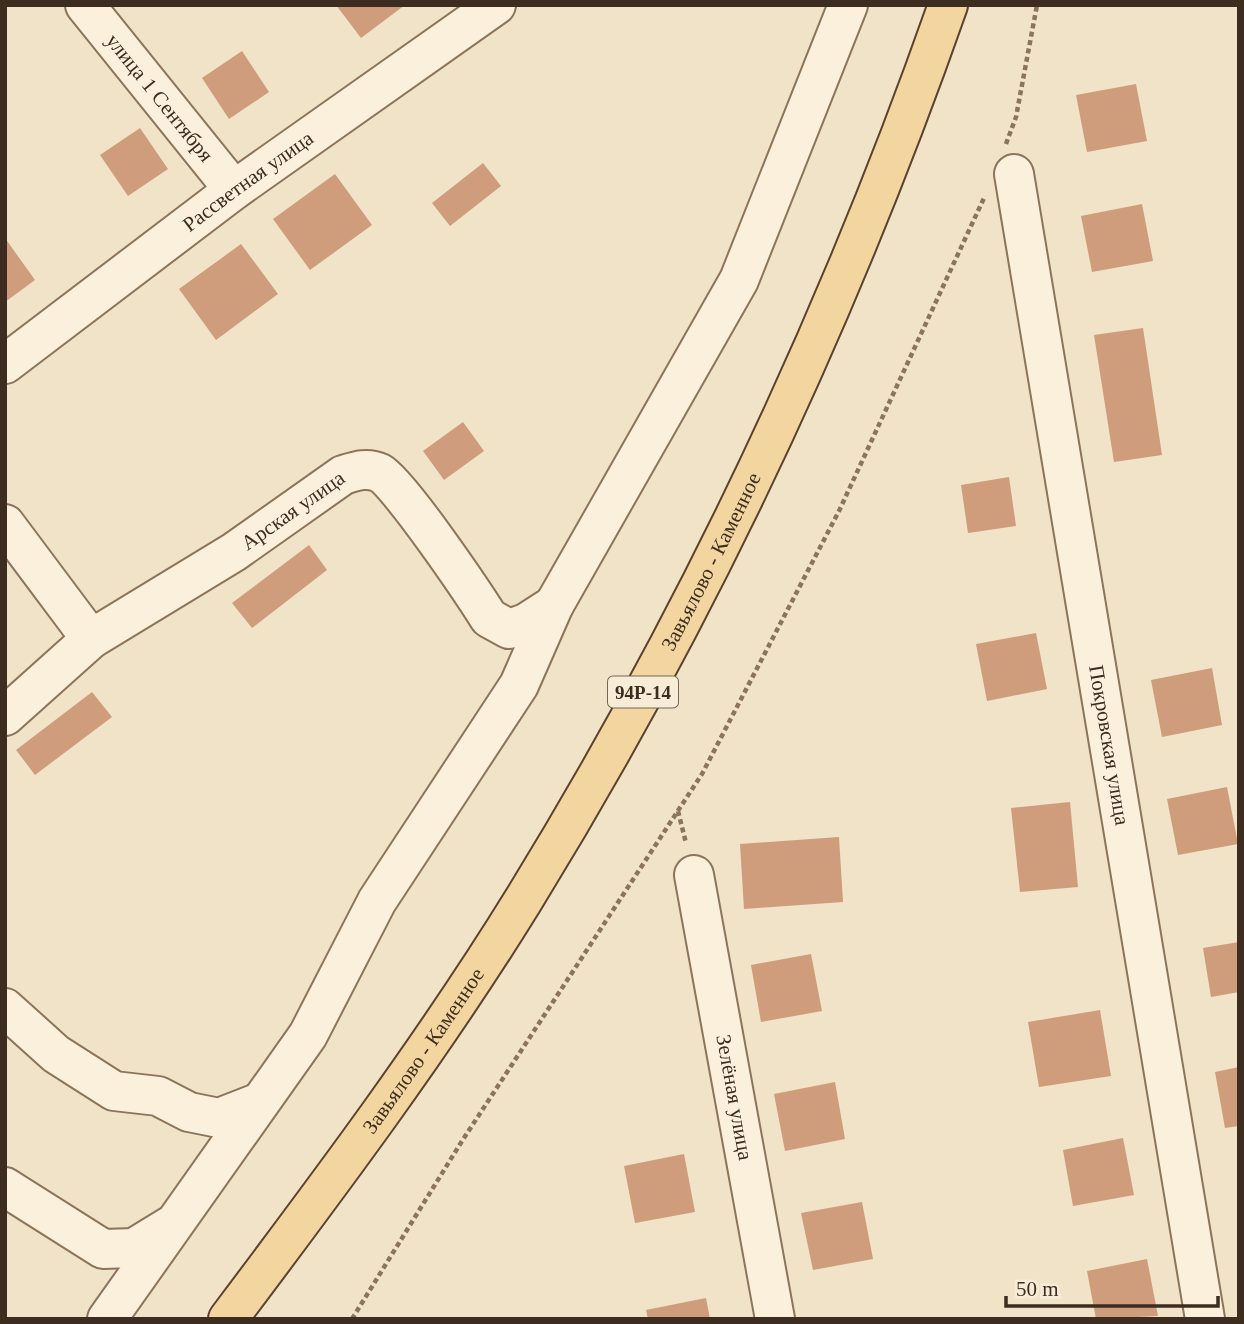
<svg xmlns="http://www.w3.org/2000/svg" width="1244" height="1324" viewBox="0 0 1244 1324" font-family="Georgia,serif">
<rect width="100%" height="100%" fill="#f0e3c7"/>
<path fill="#cf9c7c" d="M336,5H405L361,38Z
M242,51L269,92L229,119L202,78Z
M1136,84L1147,141L1087,152L1076,95Z
M140,128L168,169L128,196L100,155Z
M483,163L501,186L450,226L432,203Z
M335,174L372,225L310,270L273,219Z
M1142,204L1153,261L1092,272L1081,216Z
M5,238L35,280L5,302Z
M241,244L278,294L216,340L179,289Z
M1143,328L1162,455L1114,462L1094,335Z
M463,422L484,451L444,480L423,451Z
M1009,477L1016,526L968,533L961,485Z
M309,545L327,570L252,628L232,603Z
M1036,633L1047,689L987,701L976,644Z
M1212,668L1222,725L1162,737L1151,680Z
M92,692L112,717L35,775L16,750Z
M1227,787L1238,844L1178,855L1167,799Z
M1070,802L1078,887L1020,892L1011,808Z
M839,837L843,902L744,909L740,844Z
M1239,942V992L1211,997L1203,948Z
M811,954L822,1011L761,1022L751,965Z
M1100,1010L1111,1076L1039,1087L1028,1022Z
M1239,1067V1126L1225,1128L1215,1072Z
M835,1082L845,1139L785,1151L774,1094Z
M1123,1138L1134,1195L1073,1206L1063,1150Z
M684,1154L695,1212L635,1223L624,1166Z
M862,1202L873,1259L813,1270L801,1213Z
M1147,1259L1158,1316L1096,1319L1087,1271Z
M706,1298L710,1319H648L646,1310Z"/>
<g fill="none" stroke-linecap="round" stroke-linejoin="round">
<defs>
<g id="minor">
<path id="s1" d="M85,5L234,190"/>
<path id="s2" d="M1014,174L1205,1319"/>
<path id="s3" d="M5,364L234,190L496,5"/>
<path d="M5,524L91,639"/>
<path id="s4" d="M5,716L91,639L234,552L343,475C356,471 367,467 380,473C399,483 474,594 489,618L509,629L526,623L554,605"/>
<path id="s5" d="M694,875L775,1319"/>
<path d="M5,1008L56,1054L114,1091L158,1096L189,1112L219,1118L260,1102"/>
<path d="M5,1187L103,1249L134,1248L170,1226"/>
<path d="M107,1319L308,1035L377,901L519,685L554,605L739,280L848,5"/>
</g>
<g id="major">
<path id="s6" d="M228,1319C331,1182 434,1045 524,899C697,618 839,316 948,5"/>
</g>
</defs>
<use href="#minor" stroke="#8c745b" stroke-width="42"/>
<use href="#major" stroke="#5a422f" stroke-width="42"/>
<path stroke="#8c745b" stroke-width="4.5" stroke-dasharray="5 3.5" stroke-linecap="butt" d="M1006,144L1016,117L1037,5
M678,811L686,843
M352,1319L462,1141L702,774L839,511L984,198"/>
<use href="#minor" stroke="#faf0db" stroke-width="38"/>
<use href="#major" stroke="#f3d69f" stroke-width="38"/>
</g>
<g text-anchor="middle" dominant-baseline="central" stroke-width="7" stroke-linejoin="round" paint-order="stroke">
<rect fill="#f7edd7" stroke="#746757" stroke-width="2" x="608" y="676.5" width="70" height="31" rx="5"/>
<g font-size="19" font-weight="bold" fill="#3c2d20">
<text x="643" y="692">94Р-14</text>
</g>
<g font-size="21" fill="#3c2d20" stroke="#f7edd7">
<text stroke="none"><textPath href="#s1" startOffset="119">улица 1 Сентября</textPath></text>
<text stroke="none"><textPath href="#s3" startOffset="304">Рассветная улица</textPath></text>
<text stroke="none"><textPath href="#s4" startOffset="355">Арская улица</textPath></text>
<text stroke="none"><textPath href="#s6" startOffset="900">Завьялово - Каменное</textPath></text>
<text stroke="none"><textPath href="#s2" startOffset="579">Покровская улица</textPath></text>
<text stroke="none"><textPath href="#s6" startOffset="332">Завьялово - Каменное</textPath></text>
<text stroke="none"><textPath href="#s5" startOffset="226">Зелёная улица</textPath></text>
</g>
</g>
<rect width="1244" height="1324" fill="none" stroke="#3c2d20" stroke-width="14"/>
<path d="M1006 1296v10h212v-10" fill="none" stroke="#3c2d20" stroke-width="3.5"/>
<text x="1016" y="1296" font-size="21" fill="#3c2d20" stroke="#f7edd7" stroke-width="5" paint-order="stroke">50 m</text>
</svg>
